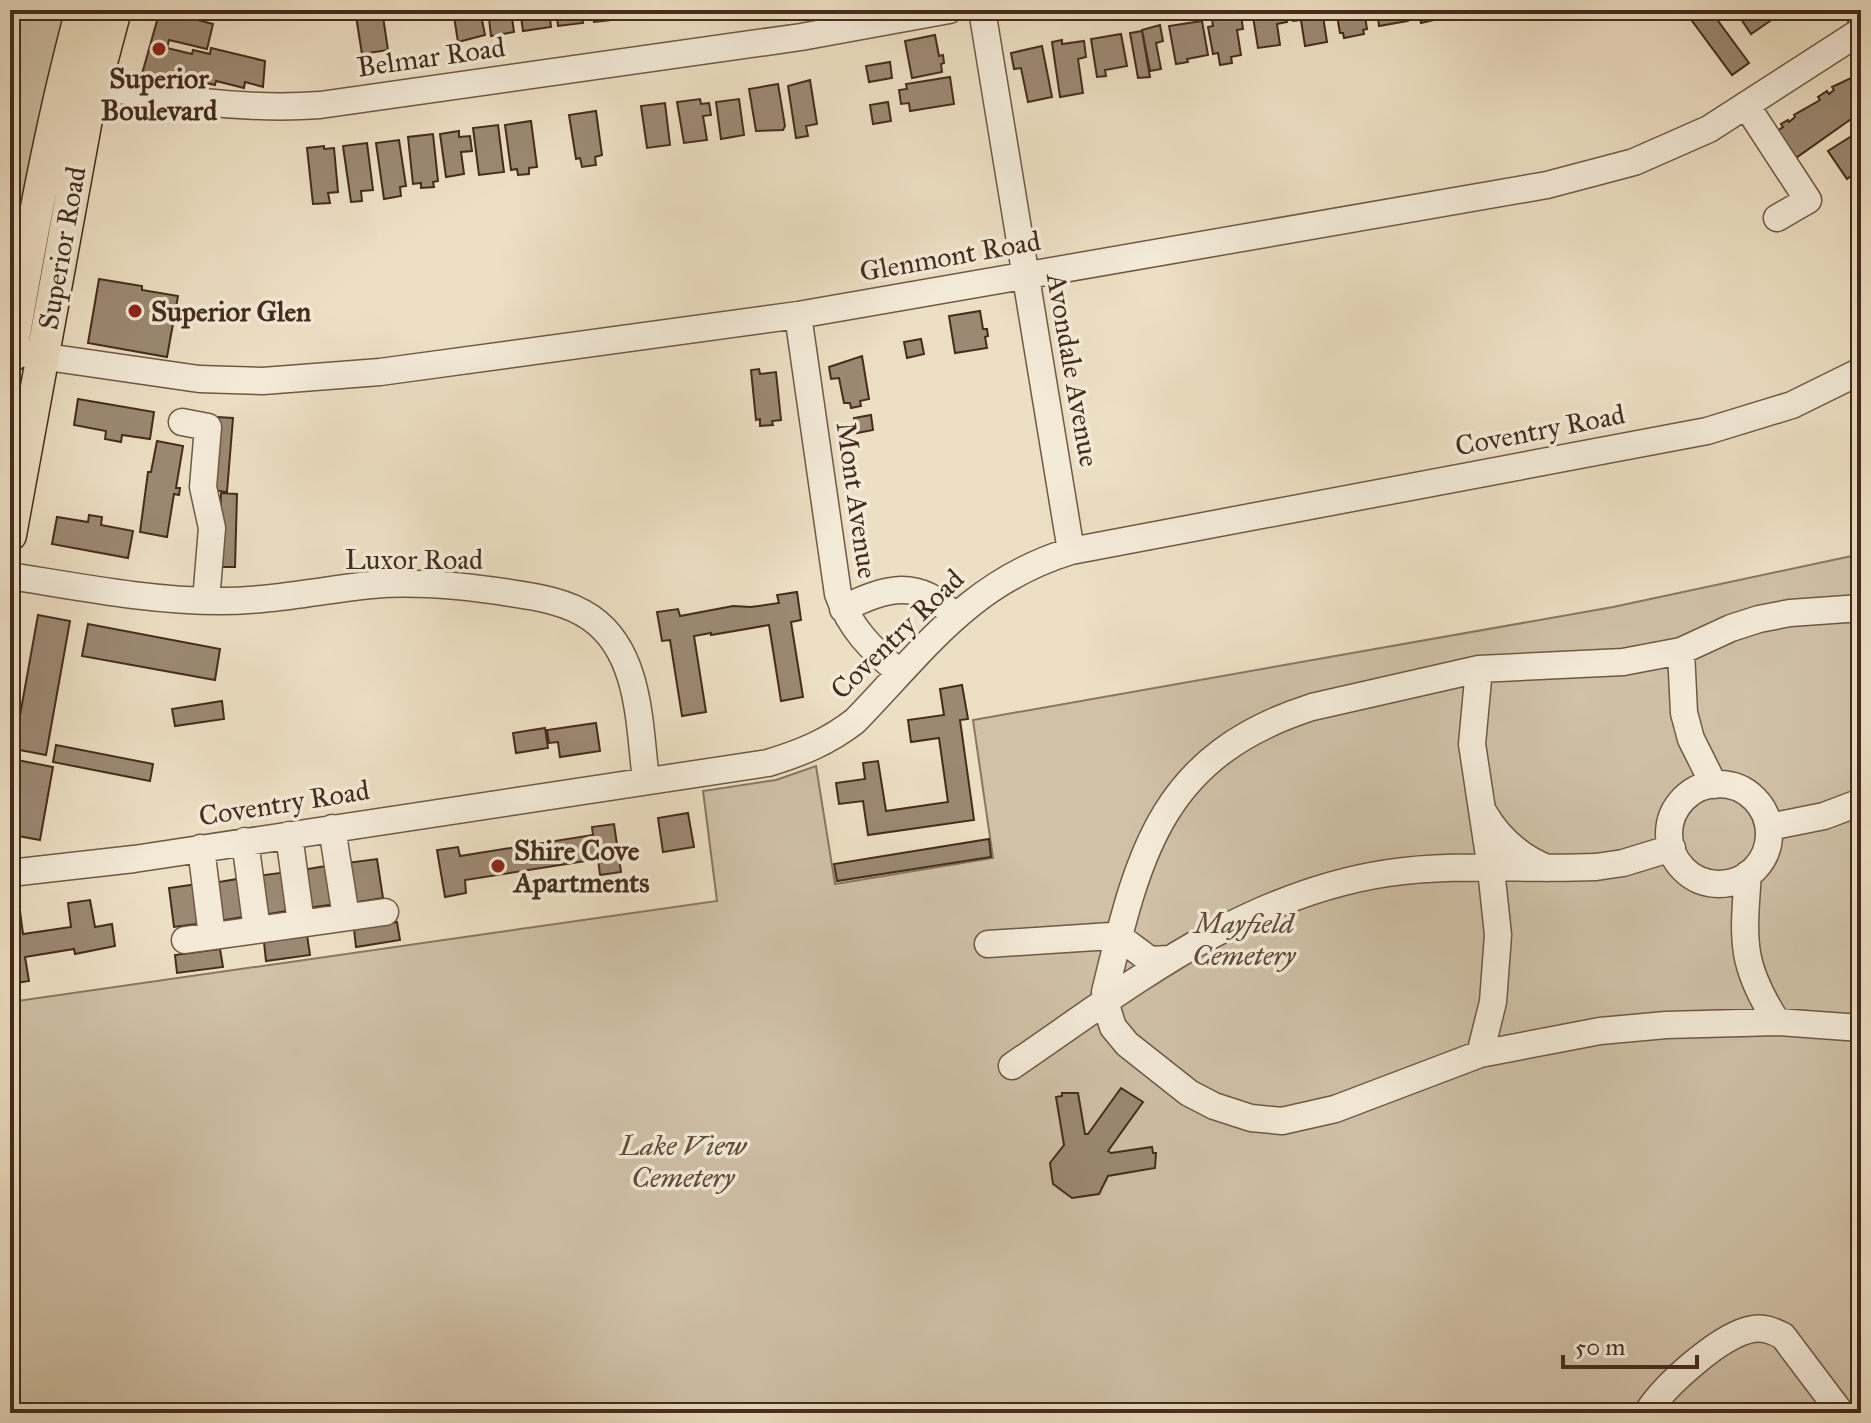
<svg xmlns="http://www.w3.org/2000/svg" width="1871" height="1423" viewBox="0 0 1871 1423" font-family="'IM FELL Great Primer',serif">
<rect width="100%" height="100%" fill="#eddfc3"/>
<filter id="stains"><feTurbulence type="fractalNoise" baseFrequency=".0025" numOctaves="4"/><feColorMatrix values="0 0 0 0 .2 0 0 0 0 .09 0 0 0 0 .02 0 0 0 .5 -.17"/></filter>
<radialGradient id="worn" r=".72"><stop offset=".6" stop-color="#630" stop-opacity="0"/><stop offset="1" stop-color="#630" stop-opacity=".3"/></radialGradient>
<path fill="#d0c1a7" stroke="#8a7662" stroke-width="2" d="M10,10H67L47,83L10,278Z
M1861,554V1413H10V1002L717,901L703,791L776,780L816,766L835,884L993,858L973,720L1613,607Z"/>
<path fill="#9c8973" stroke="#452c1c" stroke-width="2" d="M160,10L213,24L207,49L169,40L167,48L192,54L193,50L210,54L211,48L265,61L263,87L245,82L244,88L216,81L215,85L193,80L192,83L142,74Z
M355,10H382L388,50L362,54Z
M453,10H480L485,35L458,42Z
M488,10H511L514,32L491,36Z
M520,10H549L551,27L523,31Z
M556,10H581L583,23L558,26Z
M592,10H619L620,19L594,22Z
M1285,10L1287,22L1277,24L1280,45L1258,48L1253,17L1271,14L1270,11Z
M1292,10H1322L1327,42L1305,46L1301,20L1293,21Z
M1336,10H1364L1367,29L1363,30L1364,34L1344,38L1343,33H1340Z
M1377,10H1407L1408,21L1379,26Z
M1418,10H1441L1442,18L1421,23Z
M1684,10H1710L1749,63L1732,75Z
M1735,10H1786L1751,34Z
M1241,15L1243,29L1237,30L1241,55L1231,57L1232,63L1220,65L1218,53L1213,54L1208,27L1213,26L1212,19Z
M1202,21L1208,55L1187,59L1188,62L1176,64L1169,26Z
M1160,25L1163,41L1156,43L1161,69L1150,71L1142,30Z
M1142,31L1150,77L1138,78L1130,33Z
M1121,34L1127,66L1105,70L1106,76L1097,77L1091,39Z
M935,35L939,56L943,55L944,63L941,64L942,72L912,78L905,41Z
M1062,40V44L1084,41L1086,57L1078,59L1083,93L1060,97L1052,42Z
M1042,46L1052,97L1028,102L1021,68L1014,69L1011,53Z
M890,62L892,78L869,82L866,66Z
M950,77L954,104L910,111L909,103L901,104L899,90L907,89L906,84Z
M1851,78L1861,93V112L1793,160L1774,133L1783,127L1781,124L1788,120L1789,122L1795,117L1794,115L1820,100L1818,97L1827,91L1829,94L1834,90L1832,87Z
M810,80L817,124L806,126L808,136L796,138L788,86Z
M778,84L785,126L783,130L756,131L749,89Z
M700,99L701,104L709,103L711,115L703,116L707,140L684,143L677,102Z
M739,99L744,135L721,139L716,102Z
M888,102L891,121L873,124L870,105Z
M665,103L670,145L647,148L641,106Z
M596,111L602,155L595,157L596,165L582,167L580,158L576,159L569,115Z
M531,121L537,167L529,168V174L518,175L517,169L511,170L505,125Z
M498,125L504,172L479,175L473,128Z
M1861,130L1860,169L1847,179L1828,151Z
M459,131V137L470,136L472,151L461,152L464,174L446,177L440,134Z
M433,134L438,181L433,182L434,187L421,188V183L413,184L408,137Z
M399,140L406,186L400,187L401,196L384,199L376,143Z
M367,143L373,190L361,191L362,201L351,202L343,146Z
M324,146V149L334,148L338,192L328,193L330,203L313,204L307,148Z
M99,279L142,286V290L178,296L167,357L88,343Z
M980,311L983,329H987L988,336L985,337L987,348L955,353L949,316Z
M921,339L924,354L907,358L904,342Z
M862,356L869,399L860,401L861,406L851,408L850,403H844L839,378L831,379L829,367Z
M759,369L760,374L776,372L781,420L772,421L773,425L760,426V419L756,420L751,370Z
M78,399L154,412L150,439L122,435L121,442L105,439L106,431L74,425Z
M871,415L873,430L857,433L854,418Z
M217,417L233,418L227,492L211,490Z
M157,441L183,446L176,488H180L179,495L174,494L167,537L140,532L148,472H151Z
M221,493L237,494L235,567H219Z
M89,515L102,517L101,525L133,531L128,558L52,544L57,517L88,522Z
M797,592L801,620L791,622L803,697L781,701L769,625L711,635V633L694,636L706,712L682,716L670,640L662,641L657,612L678,609L680,616L733,606L751,607L779,603L777,595Z
M38,615L70,621L46,755L14,749Z
M88,624L220,649L215,680L82,656Z
M962,685L968,719L960,720L974,820L868,835L863,801L839,804L836,783L865,779L863,763L878,761L886,811L948,802L939,738L911,742L908,720L944,715L940,689Z
M222,701L224,719L175,726L172,709Z
M596,723L600,751L560,757L558,742L549,743L547,730Z
M545,728L548,748L516,753L513,733Z
M56,745L153,764L150,781L53,762Z
M12,759L53,767L40,840L18,836L17,845L10,843V773Z
M688,813L694,847L663,852L658,818Z
M614,824L621,872L600,875L598,859L465,880L466,893L445,897L437,850L458,847L460,856L593,835L592,827Z
M989,839L991,857L837,881L834,864Z
M377,859L383,898L352,903L346,863Z
M332,865L337,904L307,908L302,870Z
M287,872L293,910L263,915L257,876Z
M243,878L249,916L219,921L213,883Z
M198,884L204,923L174,927L169,888Z
M90,900L95,927L112,924L115,946L75,954L74,949L25,957L29,981L10,984V912L20,911L23,934L71,927L68,903Z
M397,922L400,940L356,947L354,929Z
M307,935L310,955L266,961L264,942Z
M220,949L223,967L177,973L175,955Z
M1121,1088L1143,1102L1108,1151L1111,1153L1152,1147L1153,1153H1156L1155,1168L1108,1176L1099,1194L1072,1198L1053,1184L1050,1163L1064,1145L1056,1097L1062,1096V1093H1078L1085,1134H1088Z"/>
<g fill="none" stroke-linecap="round" stroke-linejoin="round">
<defs>
<path id="minor" d="M982,10L1071,551
M78,83C158,97 238,111 320,105L801,37L949,10
M1746,105L1808,200L1777,218
M798,315L838,594C850,628 871,649 899,672
M26,354L199,379L263,381L380,372L798,315L1547,185L1634,162L1709,129L1861,31
M182,422L208,427L203,487L212,528L206,601
M10,576C80,587 150,601 221,601C272,601 321,590 371,585C417,581 466,586 510,593C538,597 568,602 591,618C641,653 639,726 646,780
M1861,608L1790,613L1759,619L1731,628L1681,651L1623,662L1479,669L1312,707C1160,756 1139,853 1105,992L1106,1005L1113,1027L1127,1044L1189,1093L1214,1106L1251,1118L1282,1121L1335,1109L1480,1054L1600,1031L1666,1025L1777,1022L1861,1028
M843,609C885,587 919,578 954,616
M1681,651L1684,713L1691,739L1714,785
M1479,669L1472,744L1491,869L1498,935L1493,1002L1480,1054
M1669 834a50 50 0 1 1 100 0a50 50 0 1 1-100 0Z
M1484,813C1499,839 1520,857 1547,868
M1769,827L1824,816L1861,802
M332,828L346,917
M289,835L301,923
M245,841L257,930
M201,848L212,936
M10,873L134,859L768,763C801,753 828,742 855,721C925,649 970,582 1071,551L1707,431L1792,405L1861,371
M1748,874C1743,941 1740,964 1777,1022
M185,940L385,912
M988,944L1111,936L1119,937L1150,960L1168,959
M1012,1066C1131,985 1242,895 1388,873C1456,863 1527,870 1596,867L1623,863L1672,848
M1647,1413C1664,1386 1721,1334 1753,1329C1764,1327 1773,1331 1783,1336L1841,1413"/>
<path id="major" d="M1861,10V11
M10,357C30,241 51,124 82,10
M10,535L86,119L115,10"/>
</defs>
<use href="#minor" stroke="#6f5946" stroke-width="29"/>
<use href="#major" stroke="#452c1c" stroke-width="35"/>
<use href="#minor" stroke="#f3ead8" stroke-width="26"/>
<use href="#major" stroke="#eddfc3" stroke-width="32"/>
</g>
<g fill="#8f2418" stroke="#f3ead8" stroke-width="3">
<circle cx="159" cy="49" r="8"/>
<circle cx="135" cy="311" r="8"/>
<circle cx="498" cy="866" r="8"/>
</g>
<g text-anchor="middle" dominant-baseline="central" stroke-width="7" stroke-linejoin="round" paint-order="stroke">
<g font-size="28" fill="#452c1c" stroke="#f3ead8">
<text transform="translate(431 57) rotate(-8)">Belmar Road</text>
<text transform="translate(62 248) rotate(-80)">Superior Road</text>
<text transform="translate(950 256) rotate(-10)">Glenmont Road</text>
<text transform="translate(1073 370) rotate(80)">Avondale Avenue</text>
<text transform="translate(1540 430) rotate(-11)">Coventry Road</text>
<text transform="translate(857 500) rotate(82)">Mont Avenue</text>
<text x="414" y="559">Luxor Road</text>
<text transform="translate(897 634) rotate(-44)">Coventry Road</text>
<text transform="translate(284 803) rotate(-9)">Coventry Road</text>
</g>
<g font-size="28" font-weight="bold" fill="#452c1c" stroke="#f3ead8" text-anchor="start">
<text x="159" y="78" text-anchor="middle">Superior<tspan x="159" dy="32">Boulevard</tspan></text>
<text x="151" y="311">Superior Glen</text>
<text x="514" y="850">Shire Cove<tspan x="514" dy="32">Apartments</tspan></text>
</g>
<g font-size="28" font-style="italic" fill="#614a38" stroke="#f3ead8">
<text x="1244" y="923">Mayfield<tspan x="1244" dy="32">Cemetery</tspan></text>
<text x="683" y="1145">Lake View<tspan x="683" dy="32">Cemetery</tspan></text>
</g>
</g>
<rect width="1871" height="1423" fill="none" stroke="#eddfc3" stroke-width="40"/>
<rect x="12" y="12" width="1847" height="1399" fill="none" stroke="#452c1c" stroke-width="4"/>
<rect x="20" y="20" width="1831" height="1383" fill="none" stroke="#452c1c" stroke-width="2"/>
<path d="M1563 1355v12h134v-12" fill="none" stroke="#452c1c" stroke-width="4"/>
<text x="1575" y="1355" font-size="24" fill="#452c1c" stroke="#f3ead8" stroke-width="6" paint-order="stroke">50 m</text>
<rect width="100%" height="100%" filter="url(#stains)"/>
<rect width="100%" height="100%" fill="url(#worn)"/>
</svg>
